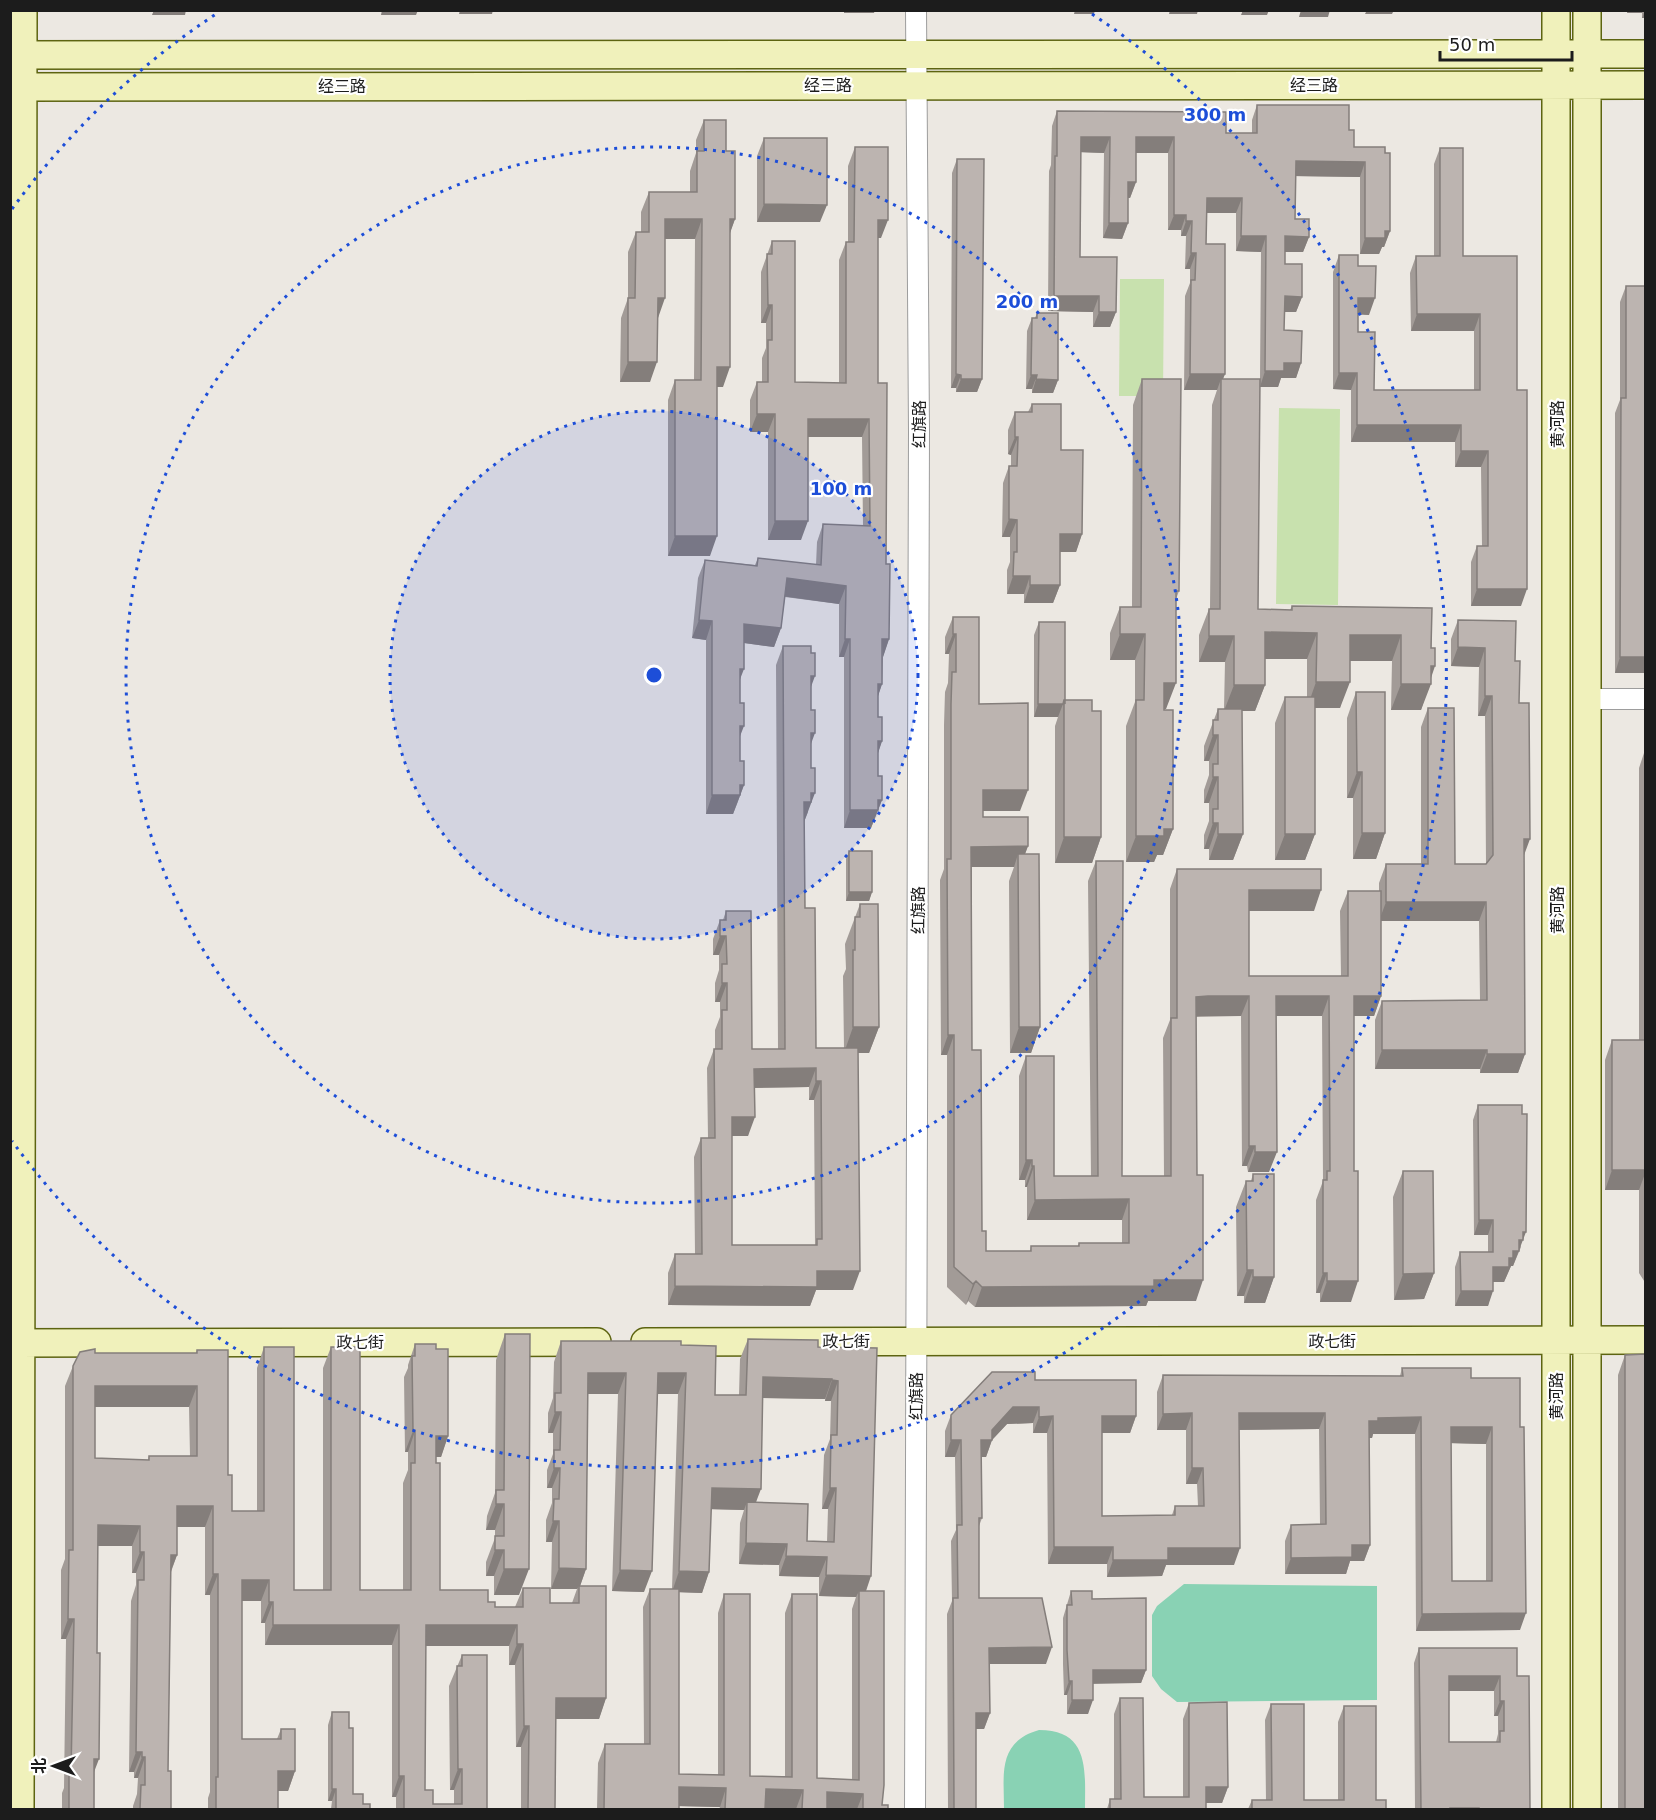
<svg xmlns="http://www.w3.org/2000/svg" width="1656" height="1820" viewBox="0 0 1656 1820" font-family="'DejaVu Sans','Noto Sans SC',sans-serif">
<rect width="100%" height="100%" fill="#ece8e2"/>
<path fill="#c8e1ae" d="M1120,279H1164L1163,396H1119Z
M1279,408L1340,409L1338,605L1276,604Z"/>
<path fill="#89d2b4" d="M1184,1584L1377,1586V1700L1177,1702L1161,1689L1152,1676V1615L1157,1606Z
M1039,1730C1090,1730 1085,1771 1085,1809H1004C1004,1775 997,1742 1039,1730Z"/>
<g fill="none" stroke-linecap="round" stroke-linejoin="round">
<defs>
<path id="street" d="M1588,699H1646
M915,1810L919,431L916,10"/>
<path id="secondary" d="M10,55L1646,54
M10,87L1646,85
M645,1342L1646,1340
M10,1343L597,1342
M20,1810L23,10
M1556,1810V10
M1587,1810V10"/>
</defs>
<use href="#street" stroke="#9d9d9d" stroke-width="22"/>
<use href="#secondary" stroke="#5d6411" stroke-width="30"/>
<use href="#street" stroke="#fff" stroke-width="20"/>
<use href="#secondary" stroke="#f0f1bb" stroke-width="27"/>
</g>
<path fill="#a29b97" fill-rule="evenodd" d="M1627,10H1646V18H1642V13H1627Z
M1257,105L1349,130L1354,147H1385L1390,231L1384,247H1382L1379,254H1360V177L1296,176L1295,219L1309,237L1303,252H1285V264L1302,297L1296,312H1285L1284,330L1301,363L1296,378H1281L1278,387H1260L1258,609L1290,610L1292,606L1432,608L1431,678L1421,710H1391L1392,661H1350L1340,708H1315V834L1305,860H1275V723L1285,697H1307V659H1265V685L1255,711H1242L1243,834L1233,860H1209V849H1204V835L1209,821V803H1204V790L1209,775V761H1204V746L1218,709H1224L1225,662H1199V635L1209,609H1210L1212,405L1217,390H1184L1185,296L1190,283V269H1185L1186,236H1181V230H1168V153H1136V182L1130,198H1128V223L1122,239L1103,238L1104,153L1081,152L1080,257L1116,312L1110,327H1093V312L1048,311L1049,171L1051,165L1052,126L1057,111L1226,133H1252V120ZM1207,213H1236V251L1261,252L1260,379H1223L1225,374L1206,244Z
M704,120L726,151L735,219L730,232L723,387H717L710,556H668V400L675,380H694L695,239H665L658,318L650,382H620L621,318L628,298V252L636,232H641V212L649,192H690V171L696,153V140Z
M764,138L820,222H757V156Z
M855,147L881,238H878V383L889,639L883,657L882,684L878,696V717L882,741L878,753V776L882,800L871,828H844V657H839V604L785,597L781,628L774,647L744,643L740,680V761L744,785L737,804L733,814H706V640L692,638L698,578L705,560L755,565L758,558L816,565L817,542L823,524L863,526L862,437H808L801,540H768V432H750V400L757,382H762V358L766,348V323H761V272L772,241L795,382L839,383V260L846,242H848V166Z
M1440,148L1463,256L1517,390L1521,606H1471V562L1477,546H1482L1481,467H1455V442H1351V390L1333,389V272L1339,255L1358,266L1369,315L1358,314V332L1374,390H1474V331H1411L1410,273L1416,256H1434V164Z
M957,159L982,379L977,392H956V388H951L952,173Z
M1626,286L1646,673H1615V413L1620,400V302Z
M1037,313L1058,380L1053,393H1032V389H1026L1027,331L1032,318H1035Z
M1142,379L1179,591L1176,599L1166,709H1164L1173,829L1163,855H1157L1154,862H1126V726L1135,702V660H1110V633L1120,607H1132L1133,405Z
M1032,404L1061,450L1082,534L1076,552H1060V585L1053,603H1024V594H1007V570L1010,562V537H1002L1003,483L1009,466H1011V455L1008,454V430L1015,412H1028Z
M953,617L979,704L1020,811H983V817L1028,846L1025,854L1040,1027L1031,1053H1010L1009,881L1014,867H972V1050L982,1231L986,1251H1030L1031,1246H1078L1079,1243H1122V1220H1027V1187H1025V1180H1019V1076L1026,1056L1054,1176H1091L1088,881L1096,861L1122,1176H1164L1163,1038L1170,1020V889L1177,869L1314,911H1249V976H1341L1340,911L1348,891H1379V883L1386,864H1421V727L1428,708L1455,864H1486L1485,716H1478L1479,667L1451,666V639L1458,620L1515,661L1519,703L1524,855L1525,1054L1518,1073H1480V1069H1375V1020L1382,1001L1480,1000L1479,921H1381V996L1374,1016H1354L1351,1302H1320V1293H1316V1200L1323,1181L1322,1016H1276L1269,1172H1248L1247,1166H1242L1241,1016L1196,1017V1301H1148L1146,1306L975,1307L968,1301L966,1305L947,1287V1055H941L940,880L944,869V725L945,692L948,683L949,654H945V637Z
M1039,622L1065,700L1092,711L1101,837L1092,863H1055V726L1058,717H1034V635Z
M783,646L811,688V745L808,812L804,822L805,908L816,1048H844L843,976L846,969L845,944L860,904L879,1027L869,1053H858L853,1290H816L810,1306L668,1305V1273L675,1254H695L694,1157L701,1138H708L707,1068L714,1049H715V1030L720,1017V1002H715V983L719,970V955H713V939L720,920H723L726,911L752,1049H778L776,665ZM809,1087V1100H814L815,1245H732V1136H748L754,1088Z
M1356,692L1385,833L1376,859H1353V798H1347V718Z
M1646,747V1284L1639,1273V1190H1605V1060L1612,1040H1639V768Z
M849,851L872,892L869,901H846V859Z
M1478,1105L1521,1247L1513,1266H1511L1504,1282H1493L1488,1306H1455V1267L1460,1252H1488V1235H1474L1473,1120Z
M1403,1171L1434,1273L1424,1299L1394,1300L1393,1197Z
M1253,1174L1274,1277L1265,1303H1244V1296H1237L1236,1207L1246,1181H1251Z
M505,1334L519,1595H494V1576H486V1562L495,1538V1530H486L487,1516L495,1493L496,1360Z
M748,1339L818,1347L877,1348L866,1591L882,1805L888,1809H796L765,1808V1809H719L720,1807L679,1806V1809H597L598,1763L605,1744H644L643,1607L650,1589H672L678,1394H658L644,1592L612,1591L618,1394H588L586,1569L580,1586L606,1698L599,1719H556L555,1809H521V1747H516L515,1665H509V1646H425V1790L433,1804H454V1790H450L449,1686L462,1655L487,1809H396V1797H392V1645H265V1623H261V1601H242V1739H277L281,1729L295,1771L288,1791H278V1809H208V1798L210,1792V1595H205V1527H177V1555L171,1572L168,1771L171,1809H133V1806L137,1794L138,1778H134V1772H129L131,1601L136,1585V1573H132V1546H98L94,1809H62V1793L64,1788L66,1639H61V1570L65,1559V1386L73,1366L95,1353H196L197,1350L228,1475L232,1511H257V1368L264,1347L294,1590H323V1368L331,1347L360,1590H403V1483L408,1470V1452H405L404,1377L408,1368V1365L415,1344L436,1349L448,1436L441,1457H436L440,1590L488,1602L495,1607H515L523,1588L550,1603H572L577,1589H551L552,1542H546V1520L552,1503V1488H547V1470L553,1454V1433H548V1413L553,1398L554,1362L561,1341L681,1345L715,1395H739L740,1359ZM763,1398L825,1399V1401H831L830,1439L824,1455L822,1509H828L827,1542L807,1541L756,1503ZM95,1407H189L190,1456H149L148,1460L95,1458ZM711,1509L744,1510L740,1523L739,1564L779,1565V1576L819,1577V1596L856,1597L852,1609V1780L817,1778L792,1594L785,1613V1776H750L724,1594L718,1613V1775L679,1774V1592L702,1593L709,1572Z
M1625,1355L1646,1809H1618V1375Z
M1402,1368L1471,1378L1520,1427V1630L1416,1631L1415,1434H1373L1372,1438H1369L1370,1545L1364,1561H1350L1346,1574H1285V1541L1291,1525L1320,1524L1319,1429L1239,1430L1234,1565H1166L1162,1576L1107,1577V1564H1048L1047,1433H1033V1423L1007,1424L992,1440L986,1457H982V1518L979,1526V1598L1046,1664H990V1713L984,1729H976V1809H948L947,1614L952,1601L951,1541L956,1530L955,1457H945V1431L951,1415L1035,1380L1136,1416L1130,1433H1102V1516L1172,1515L1175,1506H1198L1197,1484H1186V1430H1157V1392L1163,1375L1400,1376ZM1451,1443L1486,1444V1581H1452Z
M1071,1591L1092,1599L1146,1670L1141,1683H1093L1088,1714H1067V1695H1064L1063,1664V1618Z
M1419,1648L1517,1676L1530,1809H1415L1414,1663ZM1449,1691H1494V1716H1498V1734L1496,1742H1449Z
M1120,1698L1144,1797H1183V1719L1189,1703L1228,1787L1222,1803H1206V1809H1107L1110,1799H1114V1714Z
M1271,1704L1304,1800H1338V1722L1344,1706L1376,1800L1386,1809H1248L1252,1800H1266L1265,1720Z
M332,1712L349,1728L353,1794L370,1809H331L332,1801H328V1725Z"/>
<path fill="#847e7b" d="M154,10H186L185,15H152Z
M382,10H418L416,15H381Z
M460,10H493L492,14H459Z
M844,10H875L874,13H844Z
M1075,10H1095L1094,14H1074Z
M1170,10H1198L1197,14H1169Z
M1243,10H1269L1267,15H1241Z
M1301,10H1330L1328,17H1299Z
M1367,10H1394L1392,14H1365Z
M1629,10H1643L1642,13H1627Z
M1645,10L1646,18H1642Z
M1081,137H1110L1104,153L1075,152Z
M1136,137H1174L1168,153H1131Z
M1296,161L1365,162L1360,177L1290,176Z
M1128,182H1136L1130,198L1123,197Z
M1207,198H1242L1236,213H1201Z
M764,204L827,205L820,222H757Z
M1174,215H1186L1181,230H1168Z
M665,219H702L695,239H658Z
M730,219H735L728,239Z
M878,220H888L881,238H871Z
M1186,221H1192L1186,236H1181Z
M1109,223H1128L1122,239L1103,238Z
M1385,231H1390L1384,247H1382L1379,254H1360L1365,238Z
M1241,236H1266L1261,252L1236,251Z
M1285,236L1309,237L1303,252H1279Z
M1191,253H1196L1190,269H1185Z
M1054,296H1099L1093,312L1048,311Z
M1285,296L1302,297L1296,312H1279Z
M658,298H665L658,318Z
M1358,298H1375L1369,315L1352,314Z
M768,305H772L766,323H761Z
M1099,312H1116L1110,327H1093Z
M1417,314H1480L1474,331H1411Z
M628,362H657L650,382H620Z
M1284,363H1301L1296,378H1281L1278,387H1260L1265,371Z
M717,367H730L723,387H710Z
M1339,373H1357L1351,390L1333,389Z
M956,374L961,375L956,388H951Z
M1190,374H1225L1221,383V379L1217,390H1184Z
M1031,375H1037L1032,389H1026Z
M961,379H982L977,392H956Z
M1036,379L1058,380L1053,393H1032Z
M757,414H775L768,432H750Z
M808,419H869L862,437H801Z
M1357,425H1461L1455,442H1351Z
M1015,437H1018L1011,455L1008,454Z
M1461,451H1488L1481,467H1455Z
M1009,519L1017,520L1010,537H1002Z
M775,521H808L801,540H768Z
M1060,534H1082L1076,552H1053Z
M675,536H717L710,556H668Z
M1013,576H1030L1024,594H1007Z
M787,578L846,586L839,604L781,596Z
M1030,585H1060L1053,603H1024Z
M1477,589H1527L1521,606H1471Z
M699,620L712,621L706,640L692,638Z
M744,624L781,628L774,647L737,642Z
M1265,632L1317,633L1307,659H1256Z
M953,634H956L949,654H945Z
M1120,634H1145L1135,660H1110Z
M1350,635H1401L1392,661H1341Z
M1209,636H1234L1225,662H1199Z
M845,639H850L844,657H839Z
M882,639H889L883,657Z
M1458,647L1485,648L1479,667L1451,666Z
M1620,657H1646V673H1615Z
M1431,666H1435L1429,684H1431L1421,710H1391L1401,684Z
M740,669H744L737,687Z
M811,676H815L808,695Z
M1316,682H1350L1340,708H1307Z
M1164,683H1176L1166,709H1154Z
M878,684H882L876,702Z
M1234,685H1265L1255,711H1224Z
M1485,696H1492L1485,716H1478Z
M1038,704H1063L1058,717H1034Z
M740,726H744L737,744Z
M811,733H815L808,752Z
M1213,735H1218L1209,761H1204Z
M878,741H882L876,759Z
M1357,772H1362L1353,798H1347Z
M1213,777H1218L1209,803H1204Z
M740,785H744L733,814H706L712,795Z
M983,790H1028L1020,811H976Z
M811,793H815L804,822V802Z
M878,800H882L871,828H844L850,810Z
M1213,823H1218L1209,849H1204Z
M1164,829H1173L1163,855H1157L1154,862H1126L1136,836Z
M1362,833H1385L1376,859H1353Z
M1218,834H1243L1233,860H1209Z
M1285,834H1315L1305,860H1275Z
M1064,837H1101L1092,863H1055Z
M1524,839H1530L1523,858Z
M1028,846L1020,867L1018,854L1014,867H964L971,847Z
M1249,890H1321L1314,911H1241Z
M849,892H872L869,901H846Z
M1386,902H1486L1479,921H1379Z
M720,936H726L719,955H713Z
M722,983H727L720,1002H715Z
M1208,996H1249L1241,1016H1200L1189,1017L1196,997Z
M1276,996H1329L1322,1016H1269Z
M1354,996H1381L1374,1016H1346Z
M853,1027H879L869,1053H844Z
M1019,1027H1040L1031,1053H1010Z
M948,1035H954L947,1055H941Z
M1382,1050H1487L1480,1069H1375Z
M1487,1054H1525L1518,1073H1480Z
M816,1068L809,1087L747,1088L754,1069Z
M816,1081H821L814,1100H809Z
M732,1117H755L748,1136H725Z
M1249,1146H1255L1247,1166H1242Z
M1255,1152H1277L1269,1172H1248Z
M1026,1160H1032L1025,1180H1019Z
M1032,1166H1034L1027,1187H1025Z
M1612,1170H1646V1171L1639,1190H1605Z
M1129,1199L1122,1220H1027L1035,1200Z
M1479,1220H1493L1488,1235H1474Z
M1523,1232H1526L1513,1266H1511L1504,1282H1488L1493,1267L1509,1258Z
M1247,1270H1253L1244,1296H1237Z
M817,1271H860L853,1290H816L810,1306L668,1305L675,1286Z
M1323,1273H1327L1320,1293H1316Z
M1434,1273L1424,1299L1394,1300L1403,1274Z
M1253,1277H1274L1265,1303H1244Z
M1154,1280H1203L1196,1301H1148L1146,1306L975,1307L982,1287Z
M976,1281L968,1301L966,1305L973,1284Z
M1327,1281H1358L1351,1302H1320Z
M1461,1291H1493L1488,1306H1455Z
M588,1373H626L618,1394H581Z
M658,1373H686L678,1394H651Z
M763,1377L832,1379L825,1399L755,1398Z
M832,1380L838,1381L831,1401H825Z
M95,1386H197L189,1407H87Z
M1013,1407H1039L1033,1423L1007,1424L992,1440L986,1457H976L981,1440Z
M555,1412H561L553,1433H548Z
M1192,1413L1186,1430H1157L1163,1414Z
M1239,1413H1325L1319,1429L1233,1430Z
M1053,1416L1047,1433H1033L1039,1417Z
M1102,1416H1136L1130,1433H1096Z
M1421,1417L1415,1434H1373L1372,1438H1363L1369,1421L1378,1418Z
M1451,1427H1492L1486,1444L1445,1443Z
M413,1431H415L408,1452H405Z
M436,1436H448L441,1457H429Z
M951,1440H961L955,1457H945Z
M554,1468H560L552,1488H547Z
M1192,1468H1203L1197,1484H1186Z
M712,1488L761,1489L753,1510L747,1502L744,1510L704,1509Z
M830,1488H836L828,1509H822Z
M496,1504H504L495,1530H486Z
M177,1506H213L205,1527H169Z
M553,1521H559L552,1542H546Z
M98,1525L140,1526L132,1546H90Z
M746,1543L787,1544L779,1565L739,1564Z
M1352,1545H1370L1364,1561H1350L1346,1574H1285L1291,1558Z
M1054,1547H1113L1107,1564H1048Z
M1168,1548H1240L1234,1565H1166L1162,1576L1107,1577L1113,1560Z
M495,1550H504L494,1576H486Z
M140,1552H144L136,1573H132Z
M171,1555H177L169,1576Z
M786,1556L827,1557L819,1577L779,1576Z
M559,1568L586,1569L579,1589V1586L577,1589H551Z
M504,1569H529L519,1595H494Z
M620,1570L652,1571L644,1592L612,1591Z
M679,1571L709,1572L702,1593L672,1592Z
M213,1574H218L210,1595H205Z
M826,1575L871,1576L864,1597L859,1591L856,1597L819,1596Z
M242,1580H269L261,1601H234Z
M269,1602H273L265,1623H261Z
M1526,1613L1520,1630L1416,1631L1422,1614Z
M68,1619H74L66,1639H61Z
M273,1625H399L392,1645H265Z
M426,1625H517L509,1646H418Z
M517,1644H523L515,1665H509Z
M1052,1647L1046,1664H983L989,1648Z
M1093,1670H1146L1141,1683L1088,1684Z
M1449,1676H1500L1494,1691H1443Z
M1069,1681H1072L1067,1695H1064Z
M556,1698H606L599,1719H548Z
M1072,1700H1093L1088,1714H1067Z
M1500,1701H1504L1498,1716H1494Z
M976,1713H990L984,1729H970Z
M524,1726H529L521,1747H516Z
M136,1752H142L134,1772H129Z
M142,1757H145L138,1778H134Z
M94,1759H99L91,1780Z
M458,1769H462L454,1790H450Z
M278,1771H295L288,1791H271Z
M399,1776H404L396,1797H392Z
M679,1787L726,1788L720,1807L673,1806Z
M1206,1787H1228L1222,1803H1200Z
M332,1789H336L332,1801H328Z
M766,1789L803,1790L796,1809L760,1808Z
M827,1792L863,1794L857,1809H821Z
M1450,1808H1479L1478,1809H1450Z"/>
<path fill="#bcb4b0" stroke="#847e7b" stroke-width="1.5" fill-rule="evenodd" d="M1257,105H1349V130H1354V147H1385V153H1390V231H1385V238H1365V162L1296,161L1295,219H1309V237L1285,236V264H1302V297L1285,296L1284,330L1302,331L1301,363H1284V371H1265L1266,236H1241L1242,198H1207L1206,244H1225V374H1190L1191,280H1195L1196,253H1191L1192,221H1186V215H1174V137H1136V182H1128V223H1109L1110,137H1081L1080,257H1117L1116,312H1099V296H1054L1055,156H1057V111L1226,112V133H1257Z
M704,120H726V151H735V219H730V367H717V536H675V380H701L702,219H665V298H658L657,362H628V298H635L636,232H649V192H697V151H704Z
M764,138H827V205L764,204Z
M855,147H888V220H878V383H887L886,564H890L889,639H882V684H878V717H882V741H878V776H882V800H878V810H850V639H845L846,586L787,578L781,628L744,624V669H740V703H744V726H740V761H744V785H740V795H712V621L699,620L705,560L757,566L758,558L821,565L823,524L870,526L869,419H808V521H775V414H757V382H768V340H772V305H768L767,254H772V241H795V382L846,383V242H854Z
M1440,148H1463V256H1517V390H1527V589H1477V546H1488V451H1461V425H1357V373H1339V255H1358V266H1376L1375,298H1358V332H1375L1374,390H1480V314H1417L1416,256H1440Z
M957,159H984L982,379H961V375L956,374Z
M1626,286H1646V657H1620L1621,398H1626Z
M1037,313H1058V380L1036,379L1037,375H1031L1032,318H1037Z
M1142,379H1181L1179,591H1176V683H1164V710H1173V829H1164V836H1136V700H1144L1145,634H1120V607H1141Z
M1221,379H1260L1258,609L1292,610V606L1432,608L1431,648H1435V666H1431V684H1401V635H1350V682H1316L1317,633L1265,632V685H1234V636H1209V609H1220Z
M1032,404H1061V450H1083L1082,534H1060V585H1030V576H1013L1014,552H1017V520L1009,519V466H1017L1018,437H1015V412H1032Z
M953,617H979V704L1028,703V790H983V817H1028V846L971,847L972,1050H981L982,1231H986V1251H1031V1246H1079V1243H1129V1199L1035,1200L1034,1166H1032V1160H1026V1056H1054V1176H1098L1096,861H1123L1122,1176H1171V1018H1177V869H1321V890H1249V976H1348V891H1381V996H1354V1171H1358V1281H1327V1273H1323V1180H1327V1171H1330L1329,996H1276L1277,1152H1255V1146H1249V996H1208L1196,997L1197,1175H1203V1280H1154V1286L982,1287L976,1281L973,1284L954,1267V1035H948L947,859H951V704L952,672H956V634H953Z
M1458,620L1516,621L1515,661H1520L1519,703H1529L1530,839H1524L1525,1054H1487V1050H1382V1001L1487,1000L1486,902H1386V864H1428V708H1454L1455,864H1486L1493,855L1492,696H1485V648L1458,647Z
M1039,622H1065V704L1064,700L1063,704H1038Z
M783,646H811V653H815V676H811V710H815V733H811V768H815V793H811V802H804L805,908H815L816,1048H858L860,1271H817V1287L675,1286V1254H702L701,1138H715L714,1049H722V1010H727V983H722V964H727L726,936H720V920H726V911H751L752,1049H785ZM816,1068V1081H821L822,1239H817V1245H732V1117H755L754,1069Z
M1356,692H1385V833H1362V772H1357Z
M1285,697H1315V834H1285Z
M1064,700H1092V711H1101V837H1064Z
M1218,709H1242L1243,834H1218V823H1213V809H1218V777H1213V764H1218V735H1213V720H1218Z
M849,851H872V892H849Z
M1018,854H1039L1040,1027H1019Z
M860,904H878L879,1027H853V950H855V917H860Z
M1612,1040H1646V1170H1612Z
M1478,1105H1522V1114H1527L1526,1232H1523V1240H1519V1251H1513V1258H1509V1267H1493V1291H1461L1460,1252H1493V1220H1479Z
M1403,1171H1433L1434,1273L1403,1274Z
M1253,1174H1274V1277H1253V1270H1247L1246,1181H1253Z
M505,1334H530L529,1569H504V1550H495V1536H504V1504H496V1490H504Z
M748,1339L818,1340V1347L877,1348L871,1576L826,1575L827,1557L786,1556L787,1544L746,1543L747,1502L808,1504L807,1541L834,1542L836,1488H830L831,1435H837L838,1381L832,1380V1379L763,1377L761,1489L712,1488L709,1572L679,1571L686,1373H658L652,1571L620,1570L626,1373H588L586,1569L559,1568V1521H553L554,1499H559L560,1468H554V1450H560L561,1412H555V1393H561V1341H681V1345L716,1346L715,1395H746Z
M415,1344H436V1349H448V1436H436V1463H440V1590H488V1602H495V1607H523V1588H550V1603H579V1586H606V1698H556L555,1809H528L529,1726H524L523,1644H517V1625H426L425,1790H433V1804H462V1769H458L457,1666H462V1655H487V1809H404V1776H399V1625H273V1602H269V1580H242V1739H281V1729H295V1771H278V1809H216V1777H218V1574H213V1506H177V1555H171L168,1771H171V1809H140L141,1785H145V1757H142V1752H136L138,1580H144V1552H140V1526L98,1525L97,1653H100L99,1759H94V1809H69V1772H71L74,1619H68L69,1550H73V1366L80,1352L95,1349V1353H197V1350H228V1475H232V1511H264V1347H294V1590H331V1347H360V1590H411V1463H415V1431H413L412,1356H415ZM95,1386H197V1456H149V1460L95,1458Z
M1646,1354V1809H1625V1355Z
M1402,1368H1471V1378H1520V1427H1524L1526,1613L1422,1614L1421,1417L1378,1418V1421H1369L1370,1545H1352V1557L1291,1558V1525L1326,1524L1325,1413H1239L1240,1548H1168V1560H1113V1547H1054L1053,1416L1039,1417V1407H1013L992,1430V1440H981L982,1518H979V1598H1042L1052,1647L989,1648L990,1713H976V1809H954L953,1598H958L957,1525H962L961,1440H951V1415L992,1372H1035V1380H1136V1416H1102V1516L1175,1515V1506H1204L1203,1468H1192V1413L1163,1414V1375L1403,1376ZM1451,1427H1492V1581H1452Z
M650,1589H679V1774L724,1775V1594H750V1776L792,1777V1594H817V1778L859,1780V1591H884V1785L882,1805H888V1809H863V1794L827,1792V1809H802L803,1790L766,1789L765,1809H725L726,1788L679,1787V1809H604L605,1744H650Z
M1071,1591H1092V1599L1146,1598V1670H1093V1700H1072V1681H1069L1067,1650V1605H1072Z
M1419,1648H1517V1676H1529L1530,1809H1479V1808H1450V1809H1421ZM1449,1676H1500V1701H1504V1731H1500V1742H1449Z
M1120,1698H1143L1144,1797H1189V1703L1227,1702L1228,1787H1206V1809H1110V1799H1121Z
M1271,1704H1304V1800H1344V1706H1376V1800H1386V1809H1252V1800H1272Z
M332,1712H349V1728H353V1794H363V1804H370V1809H336V1789H332Z"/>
<circle cx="654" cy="675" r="264" fill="#1d4ed8" fill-opacity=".12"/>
<g fill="none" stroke="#1d4ed8" stroke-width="3" stroke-dasharray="3 6">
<circle cx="654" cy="675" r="264"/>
<circle cx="654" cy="675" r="528"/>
<path d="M12 209A793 793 0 0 1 216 14M1092 14A793 793 0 1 1 12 1141"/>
</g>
<g text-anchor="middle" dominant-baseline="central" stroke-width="4.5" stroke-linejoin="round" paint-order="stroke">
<g font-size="16" fill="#1c1c1c" stroke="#fff">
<text x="828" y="85">经三路</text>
<text x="1314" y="85">经三路</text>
<text x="342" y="86">经三路</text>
<text transform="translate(919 424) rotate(-90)">红旗路</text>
<text transform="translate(1557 424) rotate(-90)">黄河路</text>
<text transform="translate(918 910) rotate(-90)">红旗路</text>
<text transform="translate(1557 910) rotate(-90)">黄河路</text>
<text x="846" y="1341">政七街</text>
<text x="1332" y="1341">政七街</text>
<text x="360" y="1342">政七街</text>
<text transform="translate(916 1396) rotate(-90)">红旗路</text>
<text transform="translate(1556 1396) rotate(-90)">黄河路</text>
</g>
</g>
<circle cx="654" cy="675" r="9" fill="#1d4ed8" stroke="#fff" stroke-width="3"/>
<g font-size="18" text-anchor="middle" font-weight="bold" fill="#1d4ed8" stroke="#fff" stroke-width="4.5" stroke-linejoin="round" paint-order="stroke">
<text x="1215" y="121">300 m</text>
<text x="1027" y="308">200 m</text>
<text x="841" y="495">100 m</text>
</g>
<rect width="1656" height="1820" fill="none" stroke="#1c1c1c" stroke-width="24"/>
<g transform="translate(54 1766) rotate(270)" stroke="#ffffff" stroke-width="4.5" paint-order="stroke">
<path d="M0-4.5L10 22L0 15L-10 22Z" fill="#1c1c1c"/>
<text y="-9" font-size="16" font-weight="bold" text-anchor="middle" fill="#1c1c1c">北</text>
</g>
<path d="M1440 51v9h132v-9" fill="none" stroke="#1c1c1c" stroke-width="3"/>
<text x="1449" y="51" font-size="18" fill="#1c1c1c" stroke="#ffffff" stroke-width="4.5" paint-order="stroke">50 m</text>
</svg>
